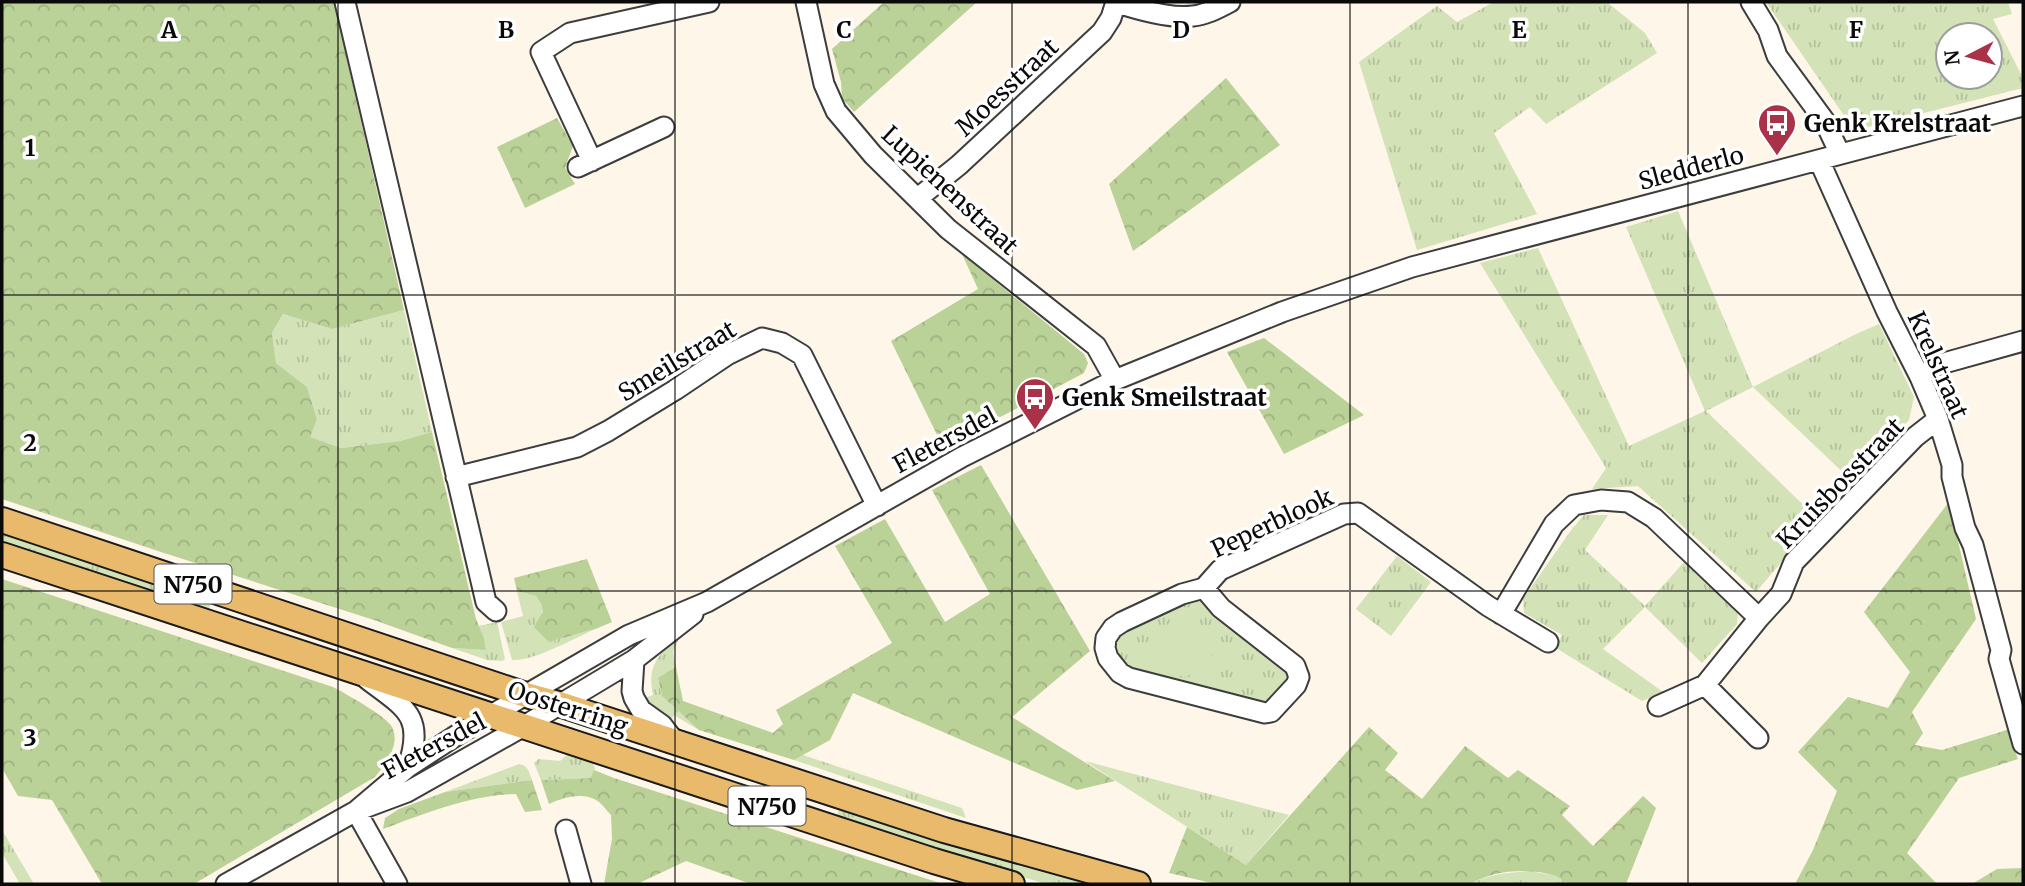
<svg xmlns="http://www.w3.org/2000/svg" width="2025" height="886" viewBox="0 0 2025 886" font-family="Merriweather,serif">
<defs>
<pattern id="grass-tufts" width="24" height="20" patternUnits="userSpaceOnUse" patternTransform="scale(1.75)"><rect width="24" height="20" fill="#d3e2b7"/><path d="M3 7l-1-3M5 7V3M7 7l1-3M15 17l-1-3M17 17v-4M19 17l1-3" fill="none" stroke="#b4c19c"/></pattern>
<pattern id="forest-crowns" width="20" height="18" patternUnits="userSpaceOnUse" patternTransform="scale(1.75)"><rect width="20" height="18" fill="#bad198"/><path d="M2 6a3 3 0 1 1 6 0M12 15a3 3 0 1 1 6 0" fill="none" stroke="#9fb282"/></pattern>
</defs>
<rect width="100%" height="100%" fill="#fdf6e9"/>
<path fill="url(#grass-tufts)" fill-rule="evenodd" d="M1494,2H1607L1645,33L1657,53L1546,124L1530,107L1494,133L1537,214L1417,250L1359,62L1437,6L1457,22Z
M1766,2H2008L2012,14L1993,19L2023,78V88L1860,129L1845,117ZM1948,35H1990V77H1948Z
M1678,211L1753,387L1854,335L1879,324L1914,397L1909,420L1852,481L1753,387L1706,411L1818,519L1756,592L1638,486L1592,489L1606,468L1480,263L1538,248L1629,446L1705,411L1626,227Z
M404,310L432,432L400,441L341,448L309,437L317,419L307,387L276,363L272,333L283,314L332,329Z
M1584,515H1608L1585,550L1645,606L1684,562L1738,612L1737,624L1702,663L1645,607L1603,649L1663,692L1642,701L1556,648L1562,635L1524,613L1523,599L1572,529Z
M2,531L212,599L208,612L2,544Z
M1397,556L1431,582L1391,636L1356,609Z
M517,591L536,596L541,604L549,642L598,628C576,637 533,662 512,660L501,622L523,616Z
M1195,597L1256,642L1289,670V679L1271,705L1120,667L1112,637Z
M497,622L505,659L502,661L487,660L452,648L486,650L484,638L479,626Z
M676,638L678,641L673,652L676,667L658,679L662,696L699,730L674,715L668,724L642,699L653,695C647,668 657,656 676,638Z
M570,752L591,759L595,768L592,778L541,780L534,763L538,759L560,761Z
M803,755L962,808L966,818L794,760Z
M1085,761L1262,808L1289,815L1246,865Z
M519,764C528,765 529,772 532,780L445,792Z
M840,806L1105,884H1046L925,848L836,819Z
M2,830L34,884H20L2,853Z
M1529,871L1558,876L1569,884H1470C1488,874 1508,873 1529,871Z"/>
<path fill="url(#forest-crowns)" d="M2,2H334L404,310L332,329L283,314L272,333L276,363L307,387L317,419L310,437L341,448L400,441L432,432L476,619L484,638L486,650L452,648L374,620L161,552L2,499Z
M884,2H977L854,112L842,98L841,82L832,49Z
M1226,78L1280,145L1133,251L1109,184Z
M557,118L573,146L565,168L575,184L525,208L497,147Z
M962,254L1084,354L1088,363L1084,373L943,447L891,341L978,289Z
M1264,338L1364,415L1284,454L1227,352Z
M981,465L1090,651L1012,717L1115,781L1077,790L853,693L830,740L794,760L699,730L662,696L658,678L676,667L683,701L773,733L783,724L776,710L892,643L835,546L885,519L945,622L990,594L932,490Z
M1949,502L1976,619L1912,712L1923,733L1915,745L1942,750L2007,730L2018,759L1959,778L1907,853L1937,884H1795L1813,850L1837,791L1798,752L1848,697L1888,708L1910,672L1864,612Z
M587,559L612,622L598,628L549,642L534,627L543,612L541,604L536,596L517,591L514,578Z
M2,579L333,687C346,694 386,716 392,727C401,744 385,765 375,777L194,884H102L52,800L18,796L2,768Z
M1369,727L1398,753L1385,770L1422,799L1465,746L1508,778L1518,770L1570,806L1562,815L1593,846L1643,796L1656,808L1626,884C1613,884 1582,886 1570,884C1565,883 1561,878 1556,876C1530,867 1493,870 1470,884H1216L1169,873L1187,827L1246,865Z
M594,770L614,778L943,884H751L686,861L637,884H604L612,839L611,815C607,811 603,805 599,802C585,791 563,797 549,804L541,780L591,778Z
M532,780L542,810L525,812L516,794C470,795 426,813 383,829L385,818L399,809L445,792Z
M2023,868V884H1972L1997,869Z"/>
<path fill="#d3e2b7" d="M1180,627L1210,649L1212,660L1186,677L1141,667L1131,656L1173,629Z"/>
<g fill="none" stroke-linecap="round" stroke-linejoin="round">
<defs>
<path id="minor" d="M345,2L486,602L496,611
M806,2L824,84L836,111L873,155L948,229L1096,346L1115,380
M1115,2C1136,9 1171,19 1193,16C1206,15 1218,8 1230,2
M1751,2L1768,30L1777,56L1824,120L1840,154
M1819,160L1887,312L1920,377L1938,419L1952,465V477L1965,528L1973,545L2001,650L1999,659L2023,744
M592,161L541,52L570,33L709,2
M578,167L664,127
M918,198L959,165L1102,32L1111,18L1116,2
M1920,377L1937,365L2023,341
M456,477L577,447L608,431L675,390L727,355L762,338L782,343L802,355L877,506
M1204,588L1221,608L1295,666L1299,677L1296,685L1271,712L1265,713L1129,678L1120,673L1108,658L1105,648L1106,638L1113,628L1122,622L1182,594L1204,588L1220,570L1344,514L1358,513L1488,606L1548,642
M1501,614L1554,524L1574,505L1601,500L1628,502L1654,518L1759,618
M634,660L632,691L634,698L641,710L662,725L676,743
M367,679C405,708 425,715 408,767
M1705,685L1758,738
M1658,706L1705,685L1759,618L1781,594L1794,562L1915,437L1938,419
M356,811L408,767L460,733L629,635L707,602L962,457L1115,380L1282,312L1412,267L2023,106
M356,811L397,884
M566,830L581,884
M226,884L356,811L407,792L524,726L634,660L693,614"/>
<path id="major" d="M2,520L526,695L559,704L944,830L1138,884
M2,555L934,861L1012,884"/>
</defs>
<use href="#minor" stroke="#3d3d3d" stroke-width="23"/>
<use href="#major" stroke="#1b1b1b" stroke-width="28"/>
<use href="#minor" stroke="#fff" stroke-width="19"/>
<use href="#major" stroke="#e9ba6c" stroke-width="24"/>
</g>
<path fill="none" stroke="#0a0a0a" stroke-width="2" stroke-opacity="0.55" d="M338,2V884M675,2V884M1012,2V884M1350,2V884M1688,2V884M2,295H2023M2,591H2023"/>
<defs>
<symbol id="bus-pin" viewBox="-11 -11 22 30"><path d="M0 17L-7.5 6A9.5 9.5 0 1 1 7.5 6Z" fill="#a93248" stroke="#fff"/><path d="M-5-6H5V4H4V6H2V4H-2V6H-4V4H-5ZM-3.5-4V0h7V-4ZM-3.5 1.2v1.5H-2V1.2ZM2 1.2v1.5H3.5V1.2Z" fill="#fff"/></symbol>
</defs>
<g fill-rule="evenodd">
<use href="#bus-pin" x="1755" y="101" width="44" height="60"/>
<use href="#bus-pin" x="1013" y="375" width="44" height="60"/>
</g>
<g text-anchor="middle" dominant-baseline="central" stroke-width="7" stroke-linejoin="round" paint-order="stroke">
<g fill="#fff" stroke="#545454" stroke-width="2">
<rect x="154.5" y="564.5" width="77" height="39" rx="5"/>
<rect x="728.5" y="786.5" width="77" height="39" rx="5"/>
</g>
<g font-size="23" font-weight="bold" fill="#0a0a0a">
<text x="193" y="584">N750</text>
<text x="767" y="806">N750</text>
</g>
<g font-size="24" fill="#0a0a0a" stroke="#fff">
<text transform="translate(1007 87) rotate(-43)">Moesstraat</text>
<text transform="translate(1691 168) rotate(-15)">Sledderlo</text>
<text transform="translate(950 190) rotate(43)">Lupienenstraat</text>
<text transform="translate(677 361) rotate(-31)">Smeilstraat</text>
<text transform="translate(1938 365) rotate(66)">Krelstraat</text>
<text transform="translate(945 440) rotate(-28)">Fletersdel</text>
<text transform="translate(1840 483) rotate(-46)">Kruisbosstraat</text>
<text transform="translate(1272 523) rotate(-25)">Peperblook</text>
<text transform="translate(568 708) rotate(18)">Oosterring</text>
<text transform="translate(434 746) rotate(-28)">Fletersdel</text>
</g>
<g font-size="24" font-weight="bold" fill="#0a0a0a" stroke="#fff" text-anchor="start">
<text x="1804" y="123">Genk Krelstraat</text>
<text x="1062" y="397">Genk Smeilstraat</text>
</g>
</g>
<g font-size="23" text-anchor="middle" font-weight="bold" fill="#0a0a0a" stroke="#fff" stroke-width="7" stroke-linejoin="round" paint-order="stroke">
<text x="169" y="38">A</text>
<text x="506" y="38">B</text>
<text x="844" y="38">C</text>
<text x="1181" y="38">D</text>
<text x="1519" y="38">E</text>
<text x="1856" y="38">F</text>
<text x="30" y="156">1</text>
<text x="30" y="451">2</text>
<text x="30" y="746">3</text>
</g>
<rect width="2025" height="886" fill="none" stroke="#0a0a0a" stroke-width="7"/>
<g transform="translate(1969 56) rotate(264)"><circle r="33" fill="#ffffff" stroke="#9d9d9d" stroke-width="2"/>
<path d="M0-5L12 26L0 18L-12 26Z" fill="#a93248"/>
<text y="-10" font-size="19" font-weight="bold" text-anchor="middle" fill="#0a0a0a">N</text>
</g>
</svg>
